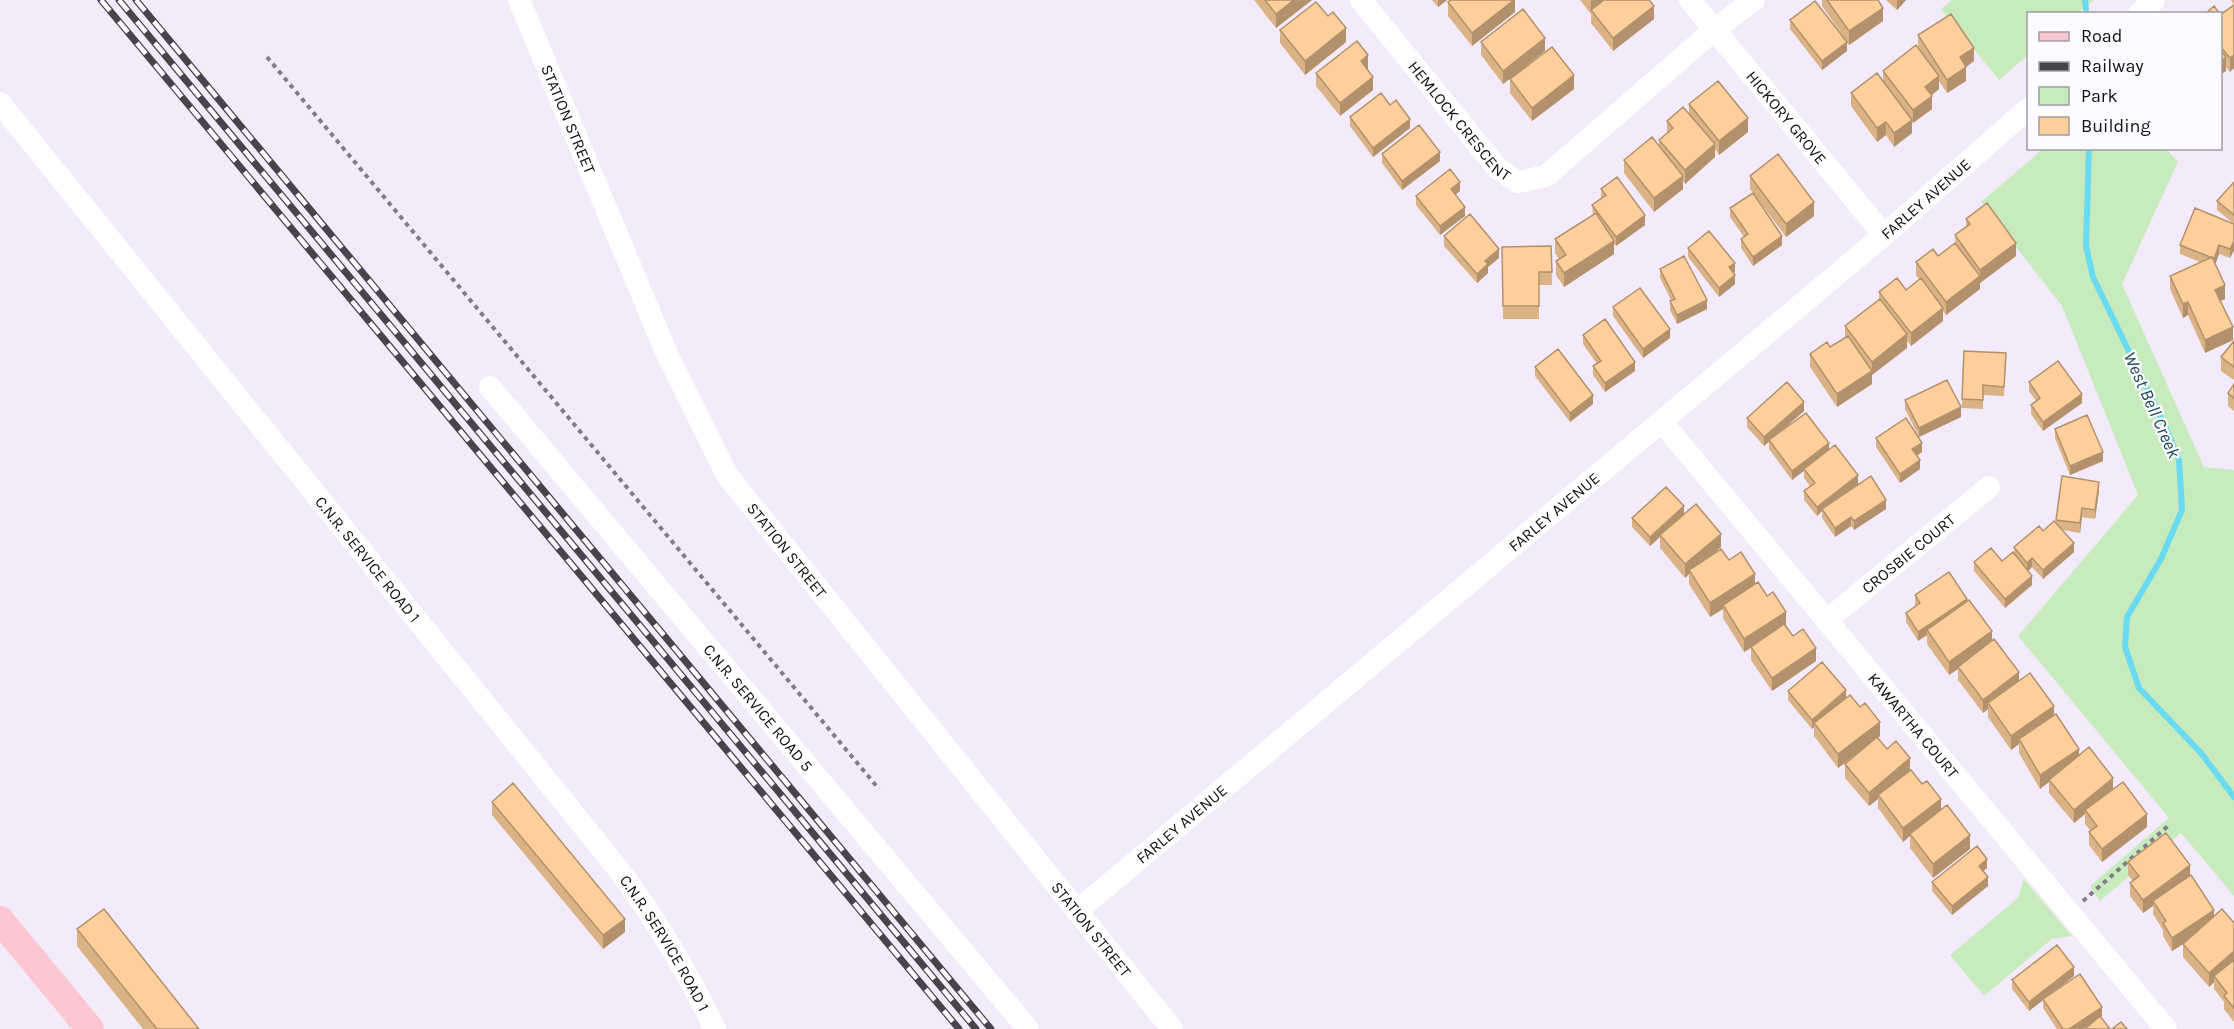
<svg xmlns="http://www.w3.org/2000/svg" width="2234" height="1029" viewBox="0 0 2234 1029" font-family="Karla,sans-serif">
<rect width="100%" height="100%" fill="#f3ebfb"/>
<path fill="#c7ebbd" d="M1952,0H2094L2078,13L2028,14V55L1999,80L1941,9Z
M2043,149H2166L2178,162L2122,284L2204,467L2234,470V896L2181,833L2100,901L2090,886L2169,818L2018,636L2138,495L2062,306L1981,202Z
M2024,879L2072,936L2052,939L1984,996L1950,955L2018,898Z"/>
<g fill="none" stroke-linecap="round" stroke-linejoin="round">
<path stroke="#69daf0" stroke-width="6" d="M2085,0L2086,9
M2089,148L2086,246L2093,277L2164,424L2179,460L2182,510L2161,559L2127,617L2125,647L2139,688L2201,753L2234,797"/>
<path stroke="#827c87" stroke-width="4" stroke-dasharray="4.5 4.5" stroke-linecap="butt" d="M267,57L879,789
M2083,901L2168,826"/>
<g stroke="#fff" stroke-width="22">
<path id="s1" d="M519,0L667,354L727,475L1172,1029"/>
<path id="s2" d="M1361,0L1498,169L1518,182L1546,176L1714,30L1754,0"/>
<path id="s3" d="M1690,0L1884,235"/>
<path d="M2139,14L2154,0"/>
<path id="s4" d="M0,103L615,865C654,916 687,971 715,1029"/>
<path id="s5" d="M490,387L1028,1029"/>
<path id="s6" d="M1662,422L2166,1029"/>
<path id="s7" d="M1827,620L1989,487"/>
<path id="s8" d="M1077,911L1884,235L2028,109"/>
</g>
<path stroke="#fdc7d1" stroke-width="28" d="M0,920L90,1029"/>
<defs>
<path id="rail" d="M101,0L959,1029
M119,0L976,1029
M136,0L991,1029"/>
</defs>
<use href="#rail" stroke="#48444c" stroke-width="7"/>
<use href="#rail" stroke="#fdfbff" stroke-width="4.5" stroke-dasharray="14" stroke-linecap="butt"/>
</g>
<path fill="#dab285" d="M1254,0H1312L1276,28Z
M1432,0H1447L1438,7Z
M1515,0V12L1472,46L1448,16V2Z
M1580,0H1649L1654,19L1613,51L1591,23V14Z
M1822,0H1878L1883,21L1849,45L1847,43V51L1822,70L1790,29V20L1843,36L1822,6Z
M1886,0H1906L1897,10Z
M2231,0H2234V68L2230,72L2226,67V71L2220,75V15L2234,5Z
M1280,30L1346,42L1305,75L1280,43Z
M1918,35L1974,61L1966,67V81L1947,93L1939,81V89L1932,95V109L1913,123L1912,122V133L1894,147L1886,135L1877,142L1851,106V93L1883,81V71L1918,48Z
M1481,42L1545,51L1503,84L1481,55Z
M1368,69L1367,70L1373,90L1340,116L1316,86V73Z
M1510,79L1574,89L1532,121L1510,93Z
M1689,104L1748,132L1719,155L1715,149V157L1685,184L1683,181V189L1654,212L1624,173V160L1659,145V140L1667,133V121L1689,114Z
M1350,117L1410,128L1373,157L1350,126Z
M1382,154L1440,161L1402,190L1382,163Z
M1750,176L1814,216L1786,237L1750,189Z
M2234,182V250L2230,258L2219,254L2215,264L2225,299L2221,301L2233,340L2205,353L2188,315L2183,318L2170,289V276L2200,262L2180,254V245L2234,224L2217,210V201Z
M1601,189L1645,225L1616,246L1614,244V254L1564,287L1556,275V261L1559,259L1555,253V239L1593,215L1592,205L1601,199Z
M1460,191L1455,194L1465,216L1440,235L1416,205V196Z
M1730,208L1782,245L1753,266L1741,248V239L1744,237L1730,217Z
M1966,219L2016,256L1980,283V289L1946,315L1943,311V321L1911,346L1907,341V348L1872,375V384L1837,407L1810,367V354L1830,347L1845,338V326L1879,299V292L1906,290L1919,279L1916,275V262L1938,256L1955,243V235L1966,227Z
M1444,236L1499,258L1488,267V273L1477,283L1444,246Z
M1551,246L1552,285H1539V319H1503L1502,247Z
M1688,248L1735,272H1734L1735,284L1719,297L1688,257Z
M1660,269L1707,309L1677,324L1670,310V301L1671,300L1660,278Z
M1613,307L1670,338L1643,358L1613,316Z
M1583,335L1635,371L1605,392L1593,375V366L1597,364L1583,344Z
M2234,341V380L2221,371V357Z
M2006,353L2004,396L1983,395V409L1962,408V399Z
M1535,367L1593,404L1570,422L1535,376Z
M2029,382L2082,403L2043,431L2031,414V405L2036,401L2029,391Z
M2234,384V411L2228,406V393Z
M1905,400L1961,417L1919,437L1905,409Z
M1804,411L1780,432L1829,450L1858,484L1849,491L1886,509L1854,530L1851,526L1835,537L1822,518V511L1817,516L1804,500V491L1810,486L1804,478V470L1792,480L1769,449V442L1764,446L1747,427V418Z
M2055,429L2103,461L2070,475L2055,438Z
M1876,438L1922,452L1917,456L1920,469L1900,483L1876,447Z
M2099,491L2095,519L2082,517L2080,533L2062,530L2074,552L2043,579L2032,567L2028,571L2032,585L2005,608L1974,571V562L2002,561L2014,554V547L2056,523V520Z
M1684,515L1721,547L1709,557L1729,560L1755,584L1786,625L1793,636L1816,661L1772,691L1751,660V648L1744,652L1723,618V609L1710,617L1689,584V574L1685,578L1660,548V537L1650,546L1632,527V518Z
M1915,595L1967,601L2019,681L2054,716L2079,755L2113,789L2147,827L2102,862L2089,845V832L2091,831L2085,824V814L2074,823L2049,793V782L2040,789L2019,753V744L2011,750L1988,717V709L1983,713L1958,680V669L1949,675L1927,644V635L1918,641L1906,622V613L1916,606L1915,604Z
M1788,691L1846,698L1880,736L1878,738L1887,749L1910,770L1970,849L1933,878L1910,848V836L1903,842L1878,808V799L1869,806L1845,778V764L1867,746L1838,768L1814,736V727L1812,729L1788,700Z
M492,802L625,932L603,949L492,815Z
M2128,862L2190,876L2214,916L2234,923V1022L2224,1009V1002L2214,989V982L2209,987L2183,957V944L2172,951L2163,936V930L2153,914V906L2143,913L2130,896V883L2133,881L2128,875Z
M1987,868L1983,871L1988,886L1952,915L1932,891V882Z
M77,929L199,1029H143L77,946Z
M2074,976L2053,992L2102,1016L2083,1029H2057L2043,1008V1000L2029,1011L2012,989V980Z"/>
<path fill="#b2916c" d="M1294,0H1312L1276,28V14Z
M1438,0H1447L1438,7Z
M1514,0H1515V12L1472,46V33Z
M1593,0H1610L1591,10V1Z
M1897,0H1906L1897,10Z
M1654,6V19L1613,51V38Z
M1883,8V21L1849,45V31Z
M1346,28V42L1305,75V61Z
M1545,38V51L1503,84V71Z
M1847,42V51L1822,70V61Z
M1974,48V61L1960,71V57Z
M1368,55V69L1361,75V61Z
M2234,55V68L2230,72V58Z
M2226,57V71L2220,75V62Z
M1966,67V81L1947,93V80Z
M1574,75V89L1532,121V108Z
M1939,76V89L1925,100V87Z
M1373,77V90L1340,116V103Z
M1932,96V109L1913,123V110Z
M1748,118V132L1719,155V141Z
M1410,119V128L1373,157V148Z
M1912,120V133L1894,147V133Z
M1886,122V135L1877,142V128Z
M1715,144V157L1685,184V170Z
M1440,152V161L1402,190V181Z
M1683,176V189L1654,212V198Z
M1460,182V191L1451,198V189Z
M1814,202V216L1786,237V224Z
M1465,207V216L1440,235V226Z
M1645,215V225L1616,246V237Z
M1782,236V245L1753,266V257Z
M1614,241V254L1564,287V273Z
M2234,241V250L2230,258V249Z
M2016,243V256L1980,283V289L1946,315V302L1980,276V270Z
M2219,245V254L2214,268V259Z
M1499,249V258L1488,267V273L1477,283V274L1485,261Z
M1735,263V272L1729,276V267Z
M1735,275V284L1719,297V288Z
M2225,285V299L2215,303V290Z
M1707,300V309L1677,324V315Z
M2188,302V315L2183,318V304Z
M1943,308V321L1911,346V333Z
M2233,327V340L2205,353V340Z
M1670,329V338L1643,358V349Z
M1907,334V348L1872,375V362Z
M1635,362V371L1605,392V383Z
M1872,371V384L1837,407V394Z
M2082,394V403L2043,431V422Z
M1593,395V404L1570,422V413Z
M1804,402V411L1764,446V437Z
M1961,407V417L1919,437V428Z
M1829,443V452L1792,480V471Z
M1922,443V452L1912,458V449Z
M2103,452V461L2070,475V466Z
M1920,460V469L1900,483V474Z
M1858,475V484L1823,511L1822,509V511L1817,516V507Z
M2099,482V491L2095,519V510Z
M1886,500V509L1854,530V521Z
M1684,506V516L1660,535V537L1650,546V537Z
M2082,508V517L2080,533V523Z
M1851,517V526L1835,537V528Z
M1721,534V547L1691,573L1689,570V574L1685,578V564Z
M2074,543V552L2043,579V570Z
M2032,558V567L2027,572V563Z
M1755,574V588L1723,605V609L1710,617V603Z
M2032,576V585L2005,608V599Z
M1967,599V608L1927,630V635L1918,641V632Z
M1786,612V625L1744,652V639Z
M1992,631V644L1958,667V669L1949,675V662Z
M1816,648V661L1772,691V678Z
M2019,672V685L1988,703V709L1983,713V700Z
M1846,690V699L1814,723V727L1812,729V720Z
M2054,706V719L2019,739V744L2011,750V736Z
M1880,722V736L1838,768V754Z
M2079,749V762L2049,780V782L2040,789V775Z
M1910,758V771L1878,795V799L1869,806V793Z
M2113,778V791L2085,810V814L2074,823V810Z
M1941,799V812L1910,834V836L1903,842V828Z
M2147,814V827L2102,862V849Z
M1970,835V849L1933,878V864Z
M1987,859V868L1979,875V866Z
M2190,865V879L2153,901V906L2143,913V900Z
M1988,877V886L1952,915V906Z
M2214,910V924L2172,951V938Z
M625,919V932L603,949V935Z
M2234,951V964L2214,976V982L2209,987V973Z
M2074,967V976L2029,1011V1002Z
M2102,1007V1016L2083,1029H2069Z"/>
<path fill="#fecf9b" stroke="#b2916c" stroke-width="1.5" d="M1265,0H1294L1276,14Z
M1451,0H1514L1472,33L1448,2Z
M1604,0H1649L1654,6L1613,38L1591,10Z
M1827,0H1878L1883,8L1849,31Z
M1815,1L1847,42L1822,61L1790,20Z
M1316,2L1328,16L1333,12L1346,28L1305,61L1280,30Z
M2234,5V55L2230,58L2220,46V15Z
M2214,6L2220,14H2205Z
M1523,9L1545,38L1503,71L1481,42Z
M1951,14L1974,48L1960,57L1966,67L1947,80L1918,35Z
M1357,41L1368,55L1361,61L1373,77L1340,103L1316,73Z
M1916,45L1939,76L1925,87L1932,96L1913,110L1883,71Z
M1552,47L1574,75L1532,108L1510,79Z
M2220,50L2226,57L2220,62Z
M1877,73L1912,120L1894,133L1886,122L1877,128L1851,93Z
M1718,81L1748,118L1719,141L1689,104Z
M1381,93L1390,105L1396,100L1410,119L1373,148L1350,117Z
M1683,107L1715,144L1685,170L1659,140L1673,128L1667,121Z
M1419,125L1440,152L1402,181L1382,154Z
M1652,137L1683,176L1654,198L1624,160Z
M1778,154L1814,202L1786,224L1750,176Z
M1450,169L1460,182L1451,189L1465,207L1440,226L1416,196Z
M1617,177L1645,215L1616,237L1592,205L1606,195L1601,189Z
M2234,182V215L2217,201Z
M1753,193L1782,236L1753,257L1741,239L1748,234L1730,208Z
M1987,203L2016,243L1980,270L1955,235L1970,224L1966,219Z
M2195,208L2234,224V241L2230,249L2219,245L2214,259L2212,257H2210L2180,245Z
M1596,213L1614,241L1564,273L1556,261L1566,255L1555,239Z
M1470,214L1499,249L1485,261L1488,264L1477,274L1444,236Z
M1709,231L1735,263L1729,267L1735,275L1719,288L1688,248Z
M1955,243L1980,276L1946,302L1916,262L1933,249L1938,256Z
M1551,246L1552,272H1539V306H1503L1502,247Z
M1684,256L1707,300L1677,315L1670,301L1675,299L1660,269Z
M2212,257L2225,285L2215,290L2233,327L2205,340L2188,302L2183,304L2170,276Z
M1897,278L1906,290L1921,278L1943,308L1911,333L1879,292Z
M1640,288L1670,329L1643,349L1613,307Z
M1880,299L1907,334L1872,362L1845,326Z
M1605,319L1635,362L1605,383L1593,366L1601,361L1583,335Z
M1848,336L1872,371L1837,394L1810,354L1827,342L1830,347Z
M2234,341V367L2221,357Z
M1558,349L1593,395L1570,413L1535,367Z
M1964,351L2006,353L2004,387L1983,385V400L1962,399Z
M2058,361L2082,394L2043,422L2031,405L2040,398L2029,382Z
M1947,380L1961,407L1919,428L1905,400Z
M1787,382L1804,402L1764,437L1747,418Z
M2234,384V398L2228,393Z
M1806,413L1829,443L1792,471L1769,440Z
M2087,415L2103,452L2070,466L2055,429Z
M1906,418L1922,443L1912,449L1920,460L1900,474L1876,438Z
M1835,445L1858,475L1817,507L1804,491L1815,483L1804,469Z
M1871,476L1886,500L1854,521L1851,517L1835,528L1822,509Z
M2062,476L2099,482L2095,510L2082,508L2080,523L2056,520Z
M1666,487L1684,506L1650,537L1632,518Z
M1696,504L1721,534L1685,564L1660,535Z
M2054,521L2074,543L2043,570L2032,558L2027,563L2014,547L2039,526L2043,531Z
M1991,548L2002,561L2013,552L2032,576L2005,599L1974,562Z
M1721,549L1729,560L1741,552L1755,574L1710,603L1689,570Z
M1949,572L1967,599L1918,632L1906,613L1920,603L1915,595Z
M1758,582L1767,596L1773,592L1786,612L1744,639L1723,605Z
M1969,600L1992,631L1949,662L1927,630Z
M1784,624L1793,636L1803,629L1816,648L1772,678L1751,647Z
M1994,639L2019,672L1983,700L1958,667Z
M1822,662L1846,690L1812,720L1788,691Z
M2030,673L2054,706L2011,736L1988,703Z
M1850,695L1860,707L1865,703L1880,722L1838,754L1814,723Z
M2056,714L2079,749L2040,775L2019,739Z
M1877,737L1887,749L1896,741L1910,758L1869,793L1845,764Z
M2089,747L2113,778L2074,810L2049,780Z
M1911,770L1922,784L1927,781L1941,799L1903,828L1878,795Z
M2123,782L2147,814L2102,849L2089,832L2097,826L2085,810Z
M513,783L625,919L603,935L492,802Z
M1947,805L1970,835L1933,864L1910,834Z
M2166,833L2190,865L2143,900L2130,883L2139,876L2128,862Z
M1977,846L1987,859L1979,866L1988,877L1952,906L1932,882Z
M2191,875L2214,910L2172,938L2163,923L2166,921L2153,901Z
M104,909L199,1029H157L77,929Z
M2222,909L2234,923V951L2209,973L2183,944Z
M2057,945L2074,967L2029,1002L2012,980Z
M2234,960V1008L2224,996L2227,993L2214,976Z
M2080,974L2102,1007L2069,1029H2063L2043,999Z
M2100,1016L2110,1029H2085Z
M2121,1022L2127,1029H2112Z"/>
<g text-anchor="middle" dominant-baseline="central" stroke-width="4.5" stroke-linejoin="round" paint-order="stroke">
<g font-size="16" fill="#120f14" stroke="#fdfbff">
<text stroke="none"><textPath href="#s3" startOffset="152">HICKORY GROVE</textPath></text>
<text stroke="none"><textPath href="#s1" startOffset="129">STATION STREET</textPath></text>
<text stroke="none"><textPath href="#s2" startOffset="156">HEMLOCK CRESCENT</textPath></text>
<text stroke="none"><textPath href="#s8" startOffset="1108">FARLEY AVENUE</textPath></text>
<text stroke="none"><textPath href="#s8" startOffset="622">FARLEY AVENUE</textPath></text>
<text stroke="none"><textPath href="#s1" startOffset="615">STATION STREET</textPath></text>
<text stroke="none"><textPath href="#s7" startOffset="105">CROSBIE COURT</textPath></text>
<text stroke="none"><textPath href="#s4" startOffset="586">C.N.R. SERVICE ROAD 1</textPath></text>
<text stroke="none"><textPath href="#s5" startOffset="418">C.N.R. SERVICE ROAD 5</textPath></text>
<text stroke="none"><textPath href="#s6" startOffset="394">KAWARTHA COURT</textPath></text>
<text stroke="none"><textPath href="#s8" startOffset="136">FARLEY AVENUE</textPath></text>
<text stroke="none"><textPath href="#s1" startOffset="1101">STATION STREET</textPath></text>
<text stroke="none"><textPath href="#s4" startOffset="1072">C.N.R. SERVICE ROAD 1</textPath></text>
</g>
<g font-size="18" font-style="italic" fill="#1a4c56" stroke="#fdfbff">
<text transform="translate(2152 405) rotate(66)">West Bell Creek</text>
</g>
</g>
<rect x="2027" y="12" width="195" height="138" fill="#fdfbff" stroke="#9f9da1" stroke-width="1.5"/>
<rect x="2039" y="32" width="30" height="9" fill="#fdc7d1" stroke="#9f9da1" stroke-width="1.5"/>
<text x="2081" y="42" font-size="18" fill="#120f14">Road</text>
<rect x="2039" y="62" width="30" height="9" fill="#48444c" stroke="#9f9da1" stroke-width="1.5"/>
<text x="2081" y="72" font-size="18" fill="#120f14">Railway</text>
<rect x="2039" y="87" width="30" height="18" fill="#c7ebbd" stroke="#9f9da1" stroke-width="1.5"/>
<text x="2081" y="102" font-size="18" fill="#120f14">Park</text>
<rect x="2039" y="117" width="30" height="18" fill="#fecf9b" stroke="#9f9da1" stroke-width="1.5"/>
<text x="2081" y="132" font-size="18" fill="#120f14">Building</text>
</svg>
